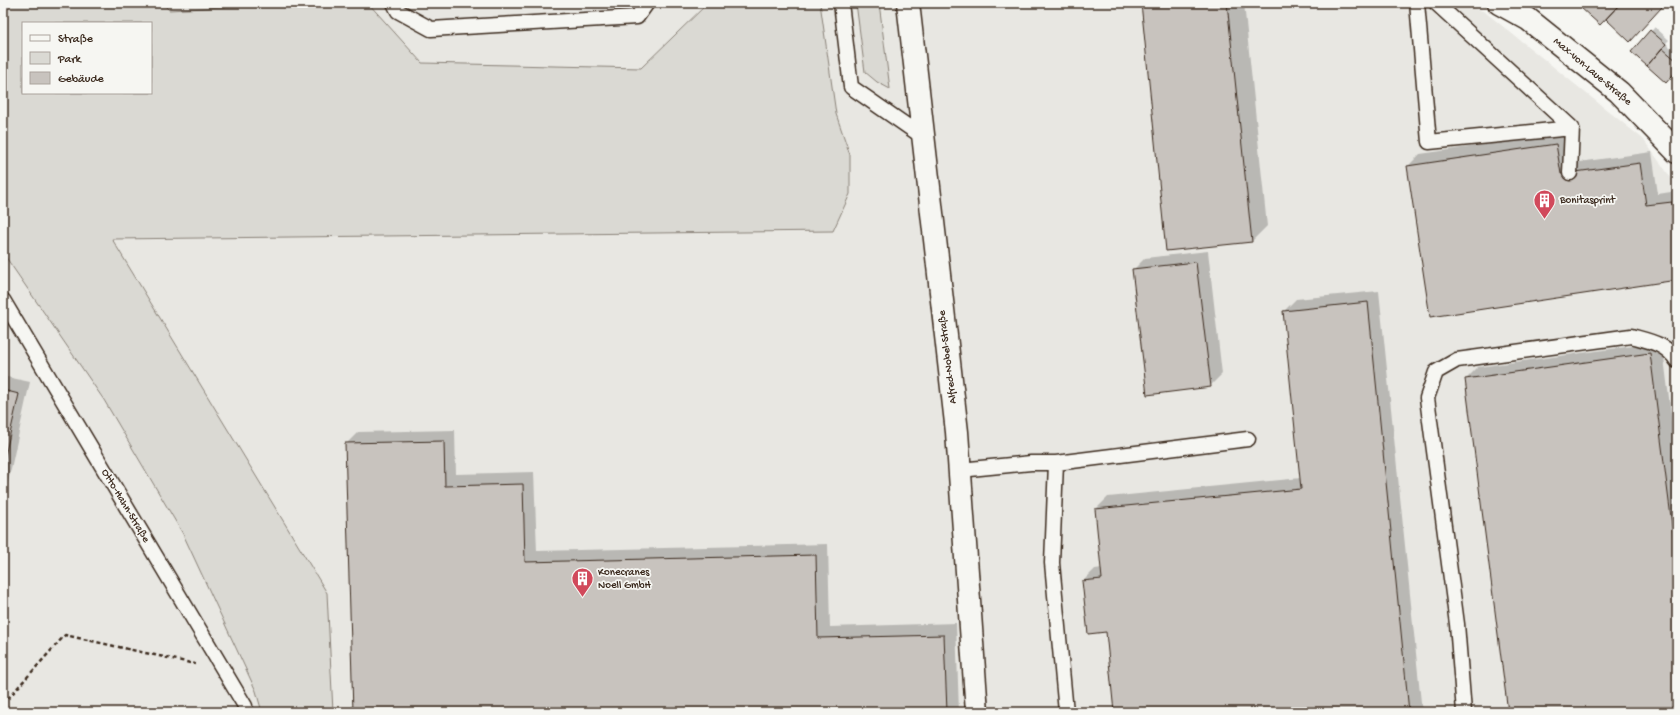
<svg xmlns="http://www.w3.org/2000/svg" width="1680" height="715" viewBox="0 0 1680 715" font-family="'Gochi Hand',sans-serif">
<rect width="100%" height="100%" fill="#f6f6f2"/>
<filter id="ink" filterUnits="userSpaceOnUse"><feTurbulence type="fractalNoise" baseFrequency=".025" numOctaves="2"/><feDisplacementMap in="SourceGraphic" scale="8" xChannelSelector="R" yChannelSelector="G"/><feConvolveMatrix kernelMatrix="1 2 1 2 8 2 1 2 1" color-interpolation-filters="sRGB"/></filter>
<g filter="url(#ink)">
<path fill="#e8e7e2" fill-rule="evenodd" d="M3,3H1461L1485,12L1643,139L1677,186V712H3ZM23,23H151V93H23Z"/>
<path fill="#dad9d3" stroke="#8a8278" fill-rule="evenodd" d="M3,3H162L169,10L295,3H368L422,63L641,68L708,3H820L836,114L850,155V194L833,231L112,239L327,593L333,712H262L256,691L183,534L104,400L3,253ZM23,23H151V93H23Z
M856,3H879L890,89L877,82L865,72Z"/>
<path fill="#0003" d="M1142,3H1244L1267,226L1252,241Z
M1587,3H1666L1630,40L1606,17Z
M1655,27L1669,40L1666,43L1677,54V69L1633,52Z
M1568,133L1572,163L1652,152L1658,194L1677,191V279L1408,166L1420,154Z
M1208,251L1222,374L1210,386L1133,270L1145,258Z
M1379,291L1422,712H1115L1107,631L1083,581L1095,569L1102,568L1096,509L1108,497L1301,478L1284,311L1296,299Z
M1662,342L1677,462V712H1509L1466,379L1478,367Z
M3,376L30,382L3,505Z
M455,430L456,474L534,472L537,551L828,544L830,627L956,623L959,712H354L346,444L358,432Z"/>
<path fill="#c8c3be" stroke="#3b2a1e" d="M430,3H555L430,5Z
M1141,3H1227L1252,242L1166,251Z
M1586,3H1614L1617,7L1600,25L1581,8Z
M1621,3H1658L1662,7L1630,42L1606,19Z
M1650,30L1666,44L1647,66L1631,52Z
M1662,48L1677,61V70L1666,83L1647,66Z
M1556,144L1561,174L1640,163L1646,205L1672,202L1677,238V280L1430,317L1407,166Z
M1196,262L1211,387L1147,395L1132,269Z
M1368,302L1409,712H1114L1106,632L1088,634L1082,581L1102,579L1095,509L1301,489L1283,311Z
M1650,353L1677,564V712H1508L1465,379Z
M3,390L19,394L3,465Z
M444,441L445,486L523,484L525,562L816,555L818,638L944,635L947,712H353L345,443Z"/>
<g fill="none" stroke-linecap="round" stroke-linejoin="round">
<defs>
<path id="lane" d="M394,3L398,11L431,29L637,17L647,3
M841,3L851,87L923,137
M1417,3L1429,142L1572,128L1570,173
M1436,3L1572,128
M3,300L245,706V712
M1056,463L1248,439
M960,470L1031,463H1056L1052,563L1066,712
M1464,712L1457,624L1427,398L1436,372L1457,360L1631,336C1649,341 1667,344 1677,361"/>
<path id="street" d="M1499,3L1528,19L1619,92L1677,152"/>
<path id="secondary" d="M908,3L957,432L977,712"/>
</defs>
<use href="#lane" stroke="#3b2a1e" stroke-width="17"/>
<use href="#street" stroke="#3b2a1e" stroke-width="25"/>
<use href="#secondary" stroke="#3b2a1e" stroke-width="25"/>
<path stroke="#3b2a1e" stroke-width="2.5" stroke-dasharray="4 3" stroke-linecap="butt" d="M3,704L65,635L195,664"/>
<use href="#lane" stroke="#f6f6f2" stroke-width="14"/>
<use href="#street" stroke="#f6f6f2" stroke-width="22"/>
<use href="#secondary" stroke="#f6f6f2" stroke-width="22"/>
</g>
</g>
<defs>
<symbol id="building-pin" viewBox="-11 -11 22 30"><path d="M0 17L-7.5 6A9.5 9.5 0 1 1 7.5 6Z" fill="#d1495b" stroke="#f6f6f2"/><path d="M-4-6H4V6H1V3H-1V6H-4ZM-2.5-4.3h1.7v1.8h-1.7ZM.8-4.3h1.7v1.8H.8ZM-2.5-1h1.7V.8h-1.7ZM.8-1h1.7V.8H.8Z" fill="#fff"/></symbol>
</defs>
<g fill-rule="evenodd">
<use href="#building-pin" x="1532" y="188" width="25" height="34"/>
<use href="#building-pin" x="570" y="566" width="25" height="34"/>
</g>
<g text-anchor="middle" dominant-baseline="central" stroke-width="3.5" stroke-linejoin="round" paint-order="stroke">
<g font-size="11" fill="#3b2a1e" stroke="#f6f6f2">
<text transform="translate(1592 72) rotate(40)">Max-von-Laue-Straße</text>
<text transform="translate(948 357) rotate(-97)">Alfred-Nobel-Straße</text>
<text transform="translate(125 506) rotate(59)">Otto-Hahn-Straße</text>
</g>
<g font-size="11" fill="#3b2a1e" stroke="#f6f6f2" text-anchor="start">
<text x="1560" y="201">Bonitasprint</text>
<text x="598" y="573">Konecranes<tspan x="598" dy="13">Noell GmbH</tspan></text>
</g>
</g>
<rect width="1680" height="715" fill="none" stroke="#f6f6f2" stroke-width="16"/>
<rect x="8" y="8" width="1664" height="699" fill="none" stroke="#3b2a1e" stroke-width="1.5" filter="url(#ink)"/>
<rect x="22" y="22" width="130" height="72" fill="#f6f6f2" stroke="#aba49d"/>
<rect x="30" y="35" width="20" height="6" fill="#f6f6f2" stroke="#aba49d"/>
<text x="58" y="42" font-size="12" fill="#3b2a1e">Straße</text>
<rect x="30" y="52" width="20" height="12" fill="#dad9d3" stroke="#aba49d"/>
<text x="58" y="62" font-size="12" fill="#3b2a1e">Park</text>
<rect x="30" y="72" width="20" height="12" fill="#c8c3be" stroke="#aba49d"/>
<text x="58" y="82" font-size="12" fill="#3b2a1e">Gebäude</text>
</svg>
